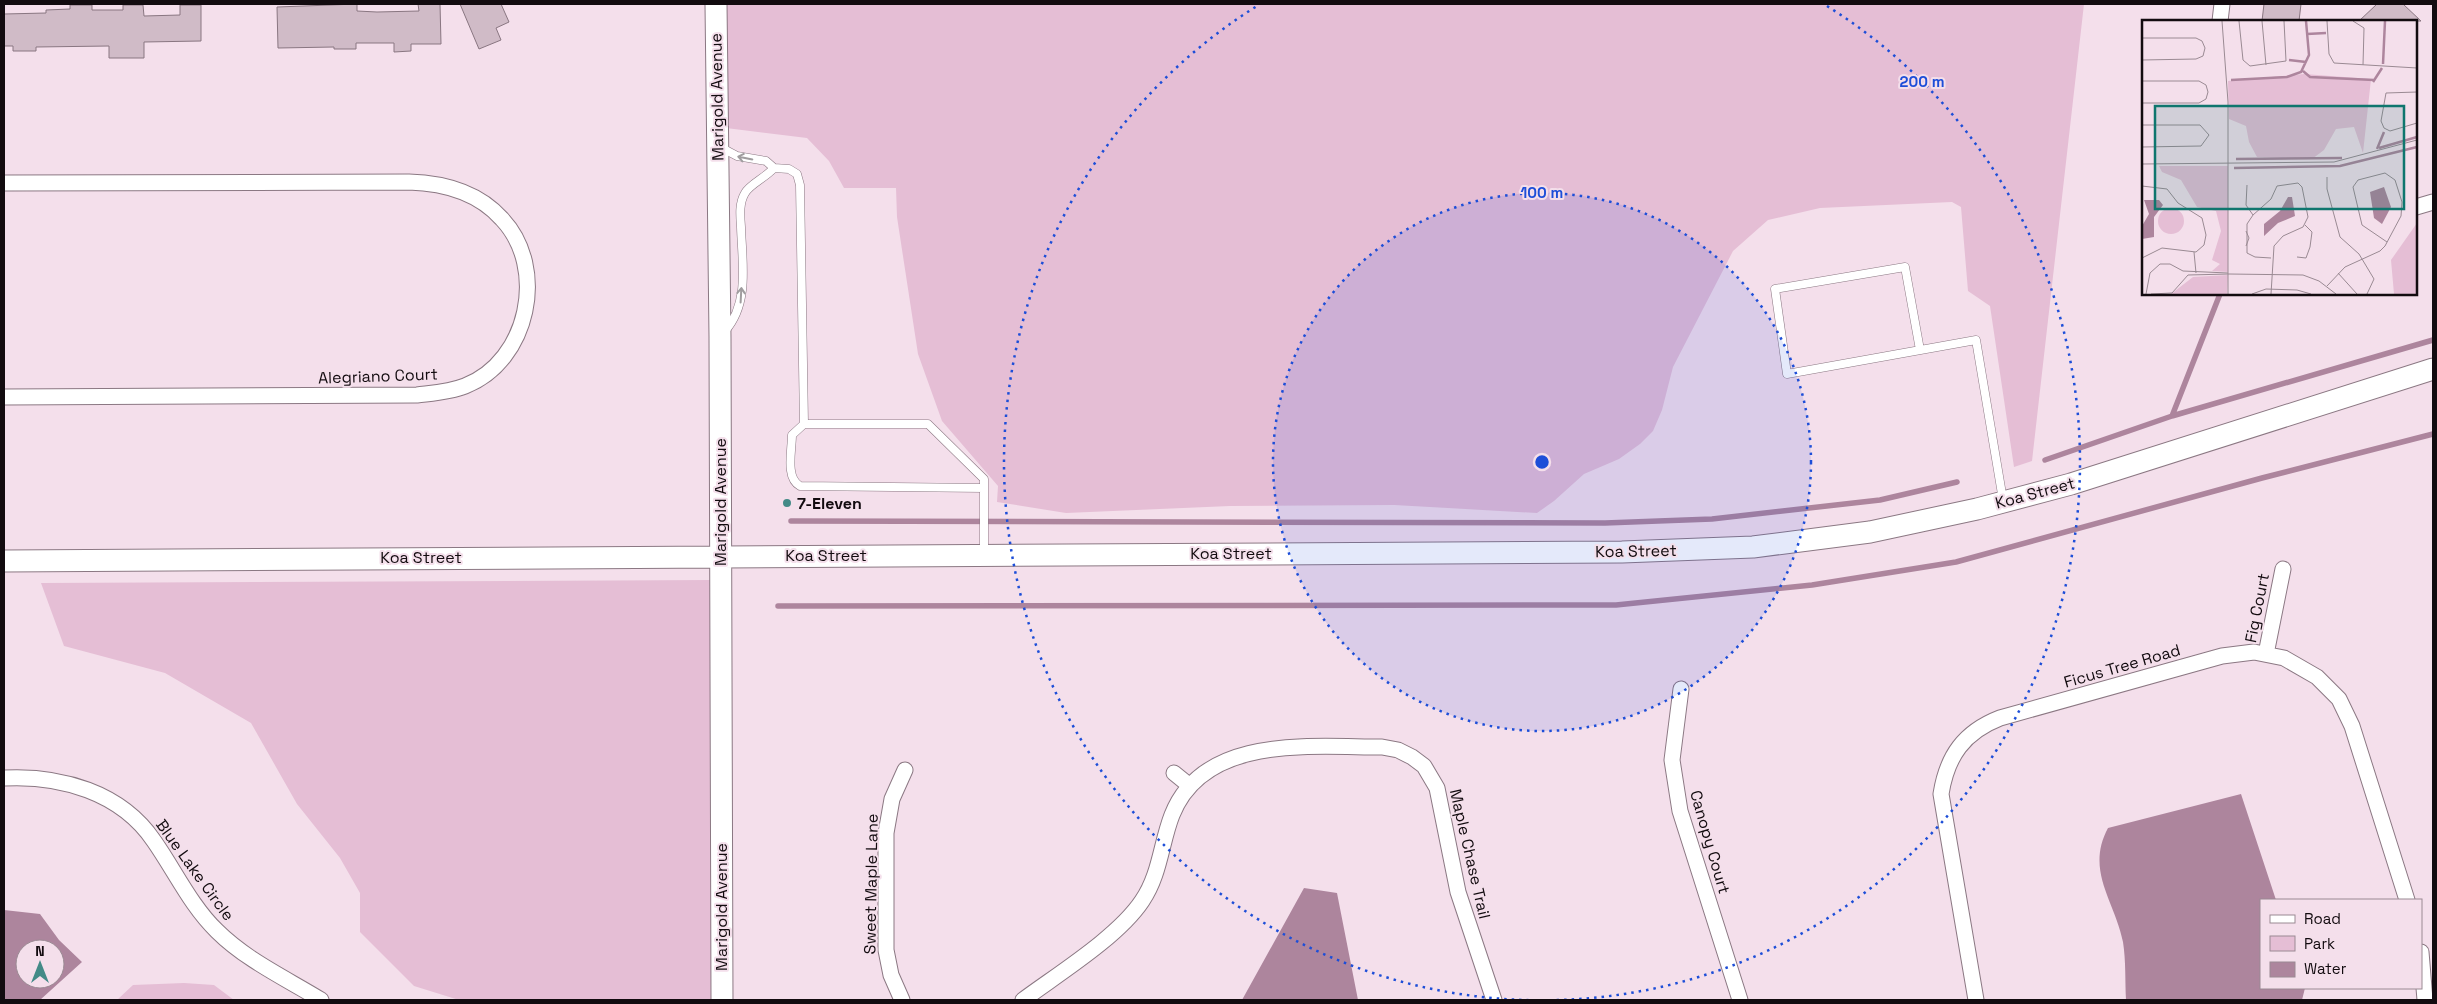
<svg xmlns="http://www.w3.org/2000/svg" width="2437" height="1004" viewBox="0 0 2437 1004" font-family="'Space Grotesk',sans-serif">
<rect width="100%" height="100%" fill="#f4dfeb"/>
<path fill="#e5bed5" d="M725,4H2084L2032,461L2014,467L1990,306L1968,291L1961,207L1952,202L1820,208L1768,220L1733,251L1673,367L1662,410L1653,431L1640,444L1619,459L1584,474L1554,501L1537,513L1394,505L1230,506L1066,513L997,502L998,486L942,421L918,354L897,217L896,188H844L829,161L807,138L726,128Z
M711,580L712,1000H459L414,986L360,932V893L340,858L297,804L251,723L165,673L64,646L41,583Z
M184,983L214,985L234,1000H117L133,985Z"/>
<path fill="#ad859d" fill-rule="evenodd" d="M2241,794L2276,900H2261V988H2305L2302,1000H2126C2125,981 2126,961 2123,942C2115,901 2085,871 2108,828Z
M1304,888L1337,893L1358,1000H1242Z
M4,910L40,914L59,940L82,962L40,1000H4ZM25,949H55V979H25Z"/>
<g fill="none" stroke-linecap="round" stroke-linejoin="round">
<path stroke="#ad859d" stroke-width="5.5" d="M2172,416L2220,294
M2045,460L2172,416L2433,340
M791,521L1605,523L1712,519L1880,500L1957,482
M778,606L1616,605L1812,585L1956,562L2262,478L2433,434"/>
</g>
<path fill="#d0bbc7" stroke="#897681" d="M357,4V11L377,12L419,11L418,4H440L441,44H411V51L394,52V43H356V49H334V47L278,48L277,7Z
M460,4H501L509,22L496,28L501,40L479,49Z
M2264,4H2301L2299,21H2262Z
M2377,4H2403L2421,21H2359Z
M70,5H92V10H123V5H143L144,16L180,15V5H201V41L144,42V58H109V46L36,47V51H13V46H4V14L46,13V10L70,9Z"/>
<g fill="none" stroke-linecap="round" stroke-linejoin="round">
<defs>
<path id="service" d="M720,147L737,156L766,161L774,168L789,169L797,174L800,185L804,424H928L984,479V554
M725,331C750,303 742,262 741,227C740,215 739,203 745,193C750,184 765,178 774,168
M1920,350L1905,267L1775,289L1787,374L1976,340L2003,500
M804,424L792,435C792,450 785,478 800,486L984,488"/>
<path id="minor" d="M2220,21L2222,4
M4,183L409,182C443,183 478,192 502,219C548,268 529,361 465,386C450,392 433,393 417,395L4,397
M2416,207L2433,202
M2266,654L2283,569
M1681,689L1672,760L1680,811L1740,1000
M1174,773L1190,786
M4,778C60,775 121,792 154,841C175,871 191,906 217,931C246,960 287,979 321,1000
M2421,952L2425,1000
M902,1000L891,975L886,950V833L892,799L905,770
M1023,1000C1058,974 1118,937 1142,901C1160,875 1161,843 1172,815C1204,734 1312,747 1382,747L1398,750L1412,757L1424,766L1437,788L1458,892L1494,1000
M1976,1000L1941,794C1947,756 1964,732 2000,718L2222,656L2254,652L2284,658L2317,677L2339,699L2352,726L2407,900"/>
<path id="secondary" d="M716,4L720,337L722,1000
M4,561L1622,552L1753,547L1870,532L1977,509L2071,484L2433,369"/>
</defs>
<use href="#service" stroke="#8b7883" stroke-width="9"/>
<use href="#minor" stroke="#8b7883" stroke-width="17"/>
<use href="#secondary" stroke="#8b7883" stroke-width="23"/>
<use href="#service" stroke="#fff" stroke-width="8"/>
<use href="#minor" stroke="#fff" stroke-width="15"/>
<use href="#secondary" stroke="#fff" stroke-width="21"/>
</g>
<defs><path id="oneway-shaft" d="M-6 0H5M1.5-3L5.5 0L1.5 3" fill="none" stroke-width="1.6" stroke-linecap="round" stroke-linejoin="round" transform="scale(1.25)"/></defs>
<g stroke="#a09d9f">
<use href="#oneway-shaft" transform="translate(745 158) rotate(-169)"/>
<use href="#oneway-shaft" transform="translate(741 295) rotate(-87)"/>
</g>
<circle cx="1542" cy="462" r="269" fill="#1d4ed8" fill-opacity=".12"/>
<g fill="none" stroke="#1d4ed8" stroke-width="2.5" stroke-dasharray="2.5 5">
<circle cx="1542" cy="462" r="269"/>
<path d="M1827 6A538 538 0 1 1 1257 6"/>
</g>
<circle fill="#438a87" stroke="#f4dfeb" stroke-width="2" cx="787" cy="503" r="5"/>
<g text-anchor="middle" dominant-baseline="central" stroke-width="4" stroke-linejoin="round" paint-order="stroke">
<g font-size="16" fill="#120b0f" stroke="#f4dfeb">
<text transform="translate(717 97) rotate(-91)">Marigold Avenue</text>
<text transform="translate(378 376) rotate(-2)">Alegriano Court</text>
<text transform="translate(2035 493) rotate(-15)">Koa Street</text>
<text transform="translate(720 502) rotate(-90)">Marigold Avenue</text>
<text transform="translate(1636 551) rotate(-1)">Koa Street</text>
<text x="1231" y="553">Koa Street</text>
<text x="826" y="555">Koa Street</text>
<text x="421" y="557">Koa Street</text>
<text transform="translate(2257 608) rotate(-79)">Fig Court</text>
<text transform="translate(2122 666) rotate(-16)">Ficus Tree Road</text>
<text transform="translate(1710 842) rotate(74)">Canopy Court</text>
<text transform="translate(1470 854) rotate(77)">Maple Chase Trail</text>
<text transform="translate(195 870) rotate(54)">Blue Lake Circle</text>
<text transform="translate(871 884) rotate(-89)">Sweet Maple Lane</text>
<text transform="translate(721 907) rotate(-90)">Marigold Avenue</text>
</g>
<g font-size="16" font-weight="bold" fill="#120b0f" stroke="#f4dfeb" text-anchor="start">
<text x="797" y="503">7-Eleven</text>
</g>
</g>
<g transform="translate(2142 20)">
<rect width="275" height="275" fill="#f4dfeb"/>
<path d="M162,54L229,59L221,133L212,107L194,109L182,130L170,139L115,137L107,122L104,106L87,99L86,61ZM17,146H86V252L70,251L78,244L70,240L79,211L74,191L55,187L39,160L20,152ZM16 201a13 13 0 1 1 26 0a13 13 0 1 1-26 0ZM275,203V274H252L249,240ZM86,255L85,274H29L51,257Z" fill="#e5bed5"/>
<path d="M242,167L249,187L240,204L232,198L228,172ZM146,177H150L153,196L136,203L122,216V204L138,191ZM2,180H17L21,185L12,197V217L0,219V206L7,194Z" fill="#ad859d"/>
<path fill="none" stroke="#ad859d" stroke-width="2.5" d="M165,14L184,13M147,40L164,42M241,44L243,1M161,51L168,57L232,60M89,60L145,57L159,52L167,35L164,1M231,62L240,48M237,128L275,117M235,129L242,112M94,139L200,138M92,148L198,146L275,127"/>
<path fill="none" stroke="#9a8a93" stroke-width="1" d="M80,1L86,82V274M97,1L101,40L108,46L144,41L142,1M120,1L124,45M185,1L187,34L192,43L275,48M211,1L222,8L221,45M0,18H54L60,21L63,28L61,36L54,39L0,40M0,61H57L64,65L66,72L64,79L57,83H0M275,72L244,73L239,101L242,108L248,111L275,103M0,105H58L67,115L59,126L0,127M0,144L192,142L275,120M185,157V169L198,217L217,234L232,259L225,274M105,165L104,185L111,195M0,166L25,169L36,183L60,198L64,215L62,225L54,232L20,228L0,238M104,226L107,218L104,211M52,232L54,253M155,237L164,238L168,227L170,212L163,205M196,253L215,274M185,266L203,247L238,231L243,226L259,196L260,182L253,160L243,153L216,160L211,167L220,205L245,222M4,274L8,253L18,244H28L41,251L86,253M9,274L30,273L46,255L87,254L161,255L177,261L194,274M110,274L124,269L155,270L169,274M129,274L132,226L141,216L161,207L166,197L160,167L156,163L135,166L129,179L111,195L105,204V233L113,237L129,238"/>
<path fill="#0f766e" fill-opacity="0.15" stroke="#0f766e" stroke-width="2.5" d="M13,86H262V189H13Z"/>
<rect width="275" height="275" fill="none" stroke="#120b0f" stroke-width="2.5"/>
</g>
<circle cx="1542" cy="462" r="8" fill="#1d4ed8" stroke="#f4dfeb" stroke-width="2.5"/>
<g font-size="15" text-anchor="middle" font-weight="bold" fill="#1d4ed8" stroke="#f4dfeb" stroke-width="4" stroke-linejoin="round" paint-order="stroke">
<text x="1922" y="87">200 m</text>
<text x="1542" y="198">100 m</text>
</g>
<rect width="2437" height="1004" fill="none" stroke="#120b0f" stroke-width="10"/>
<rect x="2260" y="899" width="162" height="90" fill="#f4dfeb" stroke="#9a8a93"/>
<rect x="2270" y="915" width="25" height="8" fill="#ffffff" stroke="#9a8a93"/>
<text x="2304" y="924" font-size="15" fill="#120b0f">Road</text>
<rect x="2270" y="936" width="25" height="15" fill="#e5bed5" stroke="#9a8a93"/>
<text x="2304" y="949" font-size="15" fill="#120b0f">Park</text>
<rect x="2270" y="962" width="25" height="15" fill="#ad859d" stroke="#9a8a93"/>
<text x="2304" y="974" font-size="15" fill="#120b0f">Water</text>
<g transform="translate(40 964)"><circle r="24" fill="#f4dfeb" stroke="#9a8a93"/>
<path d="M0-4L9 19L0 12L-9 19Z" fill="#438a87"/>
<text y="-8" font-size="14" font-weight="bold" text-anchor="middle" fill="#120b0f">N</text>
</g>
</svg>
